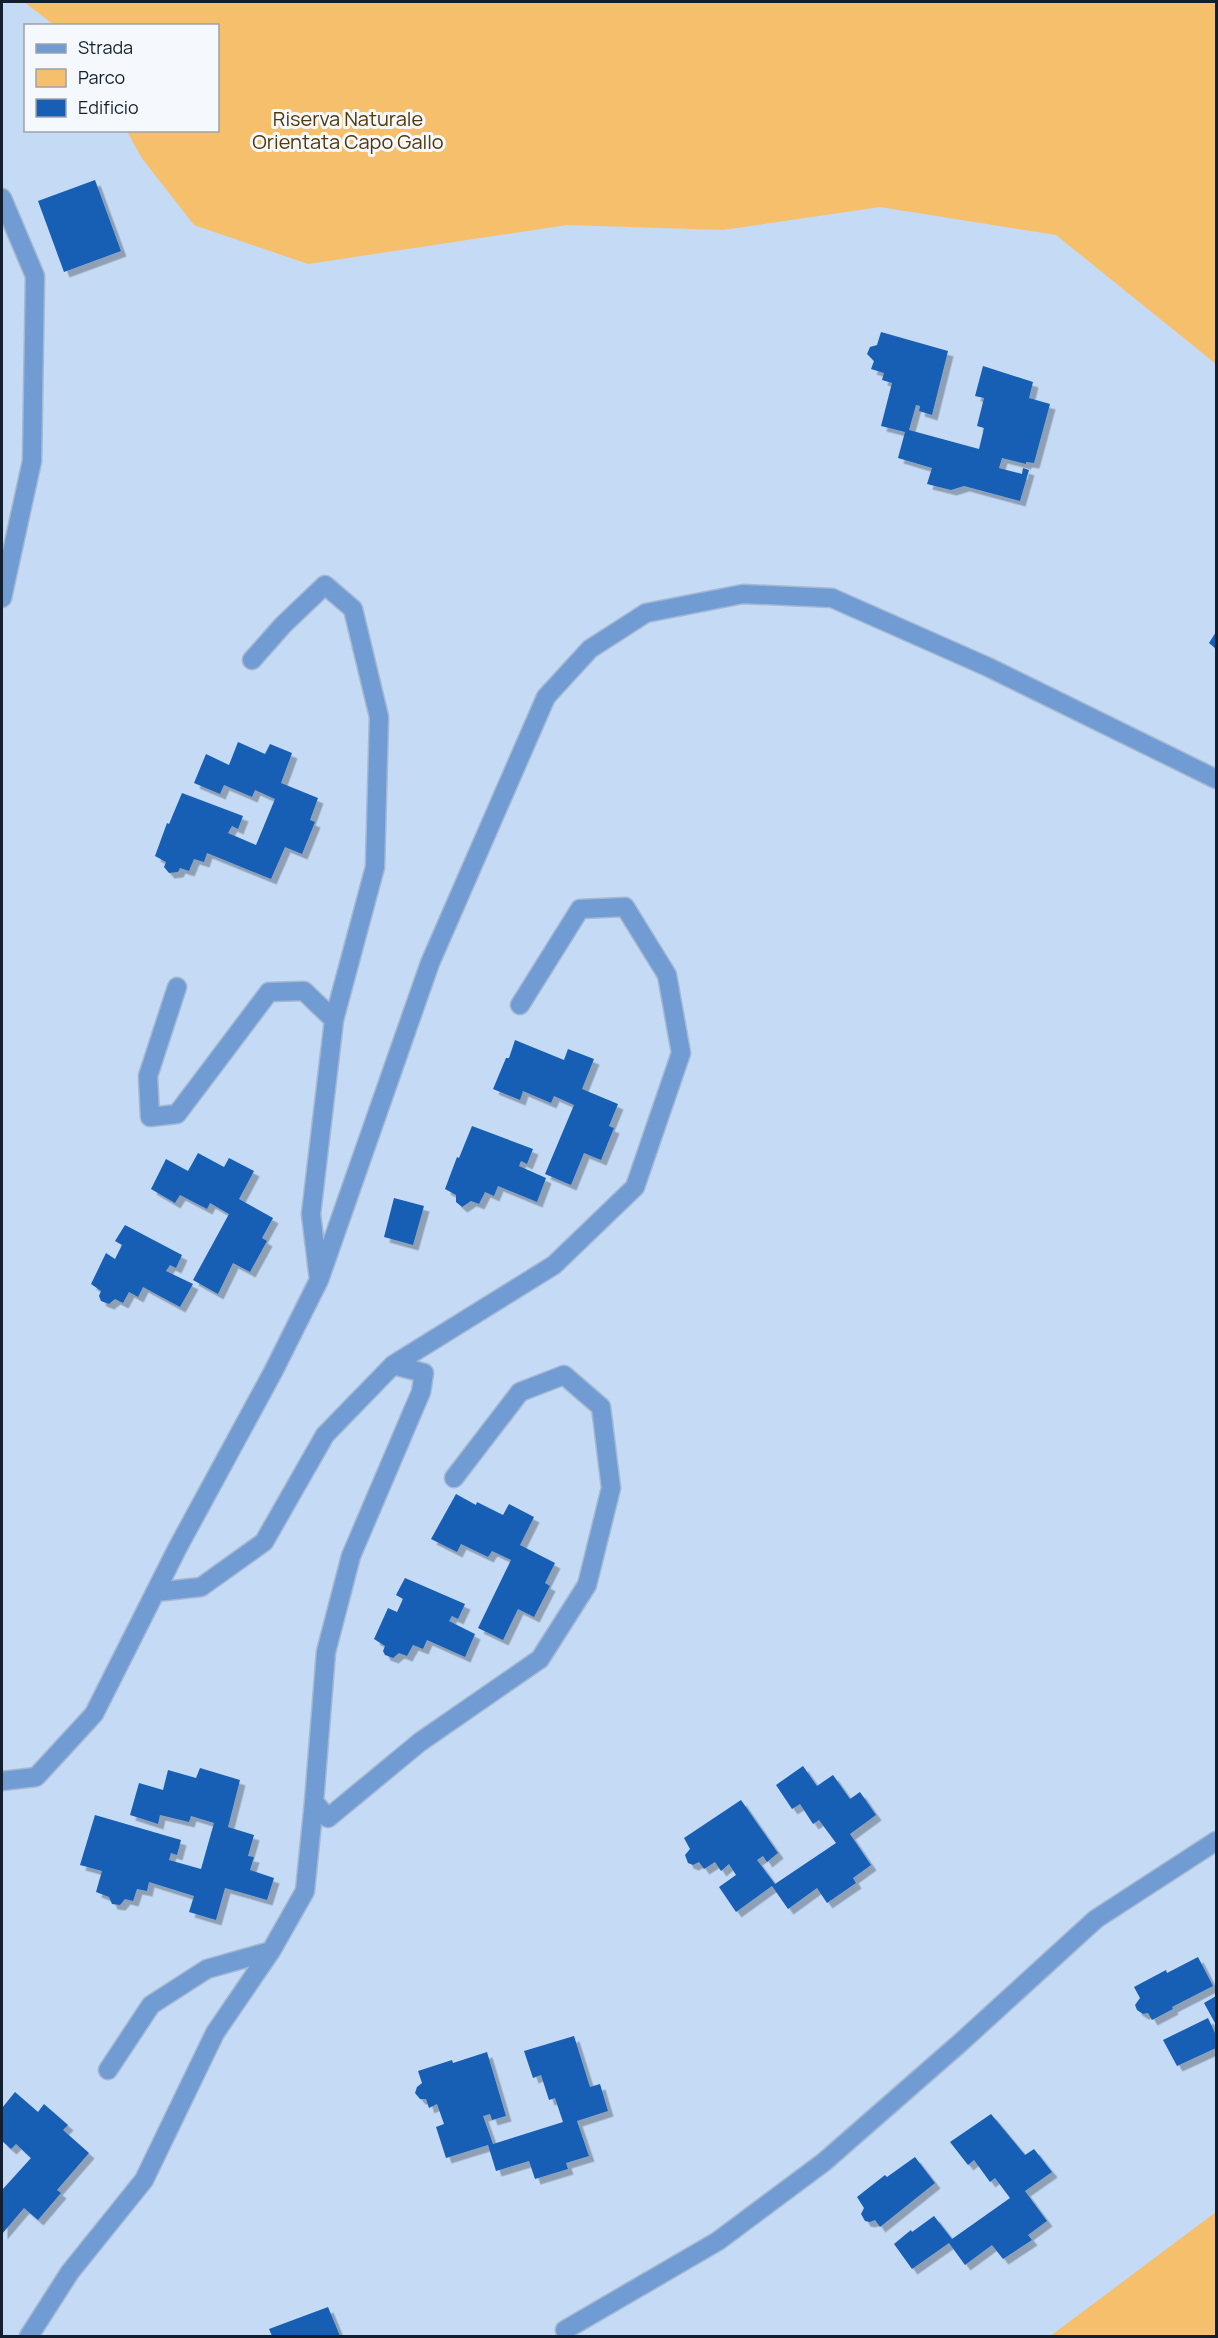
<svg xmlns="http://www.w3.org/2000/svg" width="1218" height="2338" viewBox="0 0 1218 2338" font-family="Manrope,sans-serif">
<defs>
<filter id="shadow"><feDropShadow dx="5.5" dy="5.5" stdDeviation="0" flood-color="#0004"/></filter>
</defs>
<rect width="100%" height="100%" fill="#c5daf5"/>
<path fill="#f6bf6c" d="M24,2H1216V364L1056,235L880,207L723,230L567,225L308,264L194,225L141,157L127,131L218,130V26L54,25Z
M1216,2212V2336H1049L1053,2334Z"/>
<path fill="#175fb4" filter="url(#shadow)" d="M95,180L121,251L64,272L38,201Z
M881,332L948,351L932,415L919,411L920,406L916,405L909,430L979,449L984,428L977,426L984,398L975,396L983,366L1033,382L1029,398L1050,404L1034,463L1026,462V464L1002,458L999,468L1022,474L1023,468L1029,470L1020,501L964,486L951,490L927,484L932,468L898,458L905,432L881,426L892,383L882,380L884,373L871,369L874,361L867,354L870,347L877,345Z
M1216,632V649L1209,643Z
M238,742L265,754L270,744L292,753L281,783L318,798L310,820L315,822L302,854L285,847L271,879L207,853L204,862L194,859L189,871L180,868L178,872L169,873L164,867L166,862L155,856L167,823L169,824L182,793L243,816L238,829L232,826L228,833L256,845L275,799L255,790L252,797L224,785L220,794L194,783L206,754L229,765Z
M515,1040L564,1060L568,1049L594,1059L582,1089L618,1104L609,1126L614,1128L601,1160L584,1153L571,1185L545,1174L574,1105L554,1096L551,1103L523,1091L520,1100L493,1089L506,1058H509Z
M472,1126L533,1149L527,1164L521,1161L519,1166L546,1178L537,1202L498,1186L494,1196L485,1192L479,1204L471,1201L462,1207L456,1202V1195L445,1189L457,1157L459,1158Z
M198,1153L224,1167L229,1158L254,1171L239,1199L273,1218L262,1238L267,1241L250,1272L233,1263L218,1294L193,1280L229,1214L210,1203L207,1209L180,1195L175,1203L151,1189L166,1159L188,1171Z
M394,1198L424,1206L413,1245L384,1237Z
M125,1225L182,1255L176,1268L170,1265L166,1271L193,1284L180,1307L143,1287L138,1297L129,1292L123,1303L115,1299L109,1304L101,1301L99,1296L101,1291L91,1284L106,1253L115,1259L122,1245L115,1241Z
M456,1494L476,1505L477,1502L503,1515L509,1504L534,1517L520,1545L555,1563L545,1583L550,1586L534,1617L518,1609L503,1640L478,1628L511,1560L492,1551L488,1557L461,1544L457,1552L431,1539Z
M405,1578L465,1604L458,1619L452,1616L449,1621L475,1634L465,1657L427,1640L423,1649L413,1645L407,1656L399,1653L393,1658L385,1655L383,1651L385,1646L374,1639L388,1608L397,1612L403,1599L396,1595Z
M803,1766L817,1786L833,1775L850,1799L860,1792L876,1815L850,1834L871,1865L853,1878L856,1883L827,1903L817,1888L788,1909L772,1886L736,1912L719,1887L736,1875L729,1864L721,1871L715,1862L704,1869L699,1862L693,1865L688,1863L685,1855L690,1849L684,1838L741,1800L778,1853L767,1862L763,1856L757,1860L775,1884L836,1843L819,1820L813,1824L800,1804L792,1809L776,1785Z
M200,1768L240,1780L228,1827L254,1835L248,1856L254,1857L250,1870L274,1878L267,1900L225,1888L216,1920L189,1912L194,1896L149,1882L147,1891L137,1889L133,1901L125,1899L120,1905L112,1904L109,1897L96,1892L102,1871L80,1865L95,1815L181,1840L177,1855L171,1853L169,1860L201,1869L214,1823L191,1816L189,1822L160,1815L158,1824L130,1815L139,1783L163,1790L168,1770L196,1778Z
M1198,1957L1213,1986L1172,2007L1173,2009L1152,2020L1148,2013L1143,2014L1137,2010L1135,2005L1140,1998L1134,1987L1166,1970L1167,1973Z
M1216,1996V2022L1215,2023L1204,2003Z
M1208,2018L1216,2035V2048L1177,2066L1163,2040Z
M574,2036L590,2087L600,2084L608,2111L577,2121L589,2156L566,2163L568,2169L535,2179L529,2161L496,2171L488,2145L446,2158L436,2127L444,2124L437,2104L429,2108L426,2099H420L415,2093L417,2087L422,2083L418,2071L452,2060L453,2063L487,2052L506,2116L492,2120L490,2114L483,2116L493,2144L563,2122L555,2098L549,2100L541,2075L533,2078L524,2051Z
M15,2092L38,2112L44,2104L68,2125L63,2130L89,2153L57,2190L61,2193L38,2220L24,2208L2,2234V2190L31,2158L16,2144L11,2149L2,2141V2108Z
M991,2114L1025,2155L1034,2149L1052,2172L1025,2191L1047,2221L1028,2235L1032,2240L1003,2259L992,2245L965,2265L949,2243L912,2269L894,2244L911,2230L912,2232L934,2216L952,2239L1010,2198L995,2178L990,2182L974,2160L968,2165L950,2142Z
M915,2157L935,2183L880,2227L875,2220L870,2222L865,2221L861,2214L864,2208L857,2197L885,2175L887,2177Z
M328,2307L340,2336H272L269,2329Z"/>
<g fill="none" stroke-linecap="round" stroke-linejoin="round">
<defs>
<path id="street" d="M2,198L35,276L32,461L2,598
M252,660L283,625L325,585L353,609L379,717L375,867L334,1020
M319,1280L430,963L546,697L590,649L646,613L743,594L832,598L988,667L1216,779
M393,1365L424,1373L421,1392L351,1556L326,1652L314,1802L328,1818L420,1742L540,1659L587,1585L611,1488L601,1407L564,1375L520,1392L454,1478
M156,1592L201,1587L264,1542L325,1435L393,1365L554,1265L635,1187L681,1053L667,975L625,907L580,909L520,1005
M2,1781L36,1777L94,1714L178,1547L273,1372L319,1280L311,1214L334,1020L304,991L269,992L177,1114L150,1117L148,1076L177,987
M108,2070L151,2005L207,1969L271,1951L305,1891L314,1802
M565,2330L718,2241L824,2162L960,2043L1096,1919L1216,1841
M29,2336L70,2272L144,2180L215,2033L271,1951"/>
</defs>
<use href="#street" stroke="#a5b8d2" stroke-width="21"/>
<use href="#street" stroke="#719bd3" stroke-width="18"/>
</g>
<g text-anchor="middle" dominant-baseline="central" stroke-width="6" stroke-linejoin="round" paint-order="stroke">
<g font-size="20" fill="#533805" stroke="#f5f9fe">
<text x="348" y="118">Riserva Naturale<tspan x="348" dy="23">Orientata Capo Gallo</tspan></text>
</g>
</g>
<rect width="1218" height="2338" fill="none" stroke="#121f30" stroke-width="6"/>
<rect x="24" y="24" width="195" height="108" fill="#f5f9fe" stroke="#9aa2ac" stroke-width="1.5"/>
<rect x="36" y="44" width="30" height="9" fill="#719bd3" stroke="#9aa2ac" stroke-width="1.5"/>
<text x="78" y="54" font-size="18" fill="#121f30">Strada</text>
<rect x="36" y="69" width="30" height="18" fill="#f6bf6c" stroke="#9aa2ac" stroke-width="1.5"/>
<text x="78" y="84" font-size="18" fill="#121f30">Parco</text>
<rect x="36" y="99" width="30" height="18" fill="#175fb4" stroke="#9aa2ac" stroke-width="1.5"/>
<text x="78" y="114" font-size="18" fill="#121f30">Edificio</text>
</svg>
